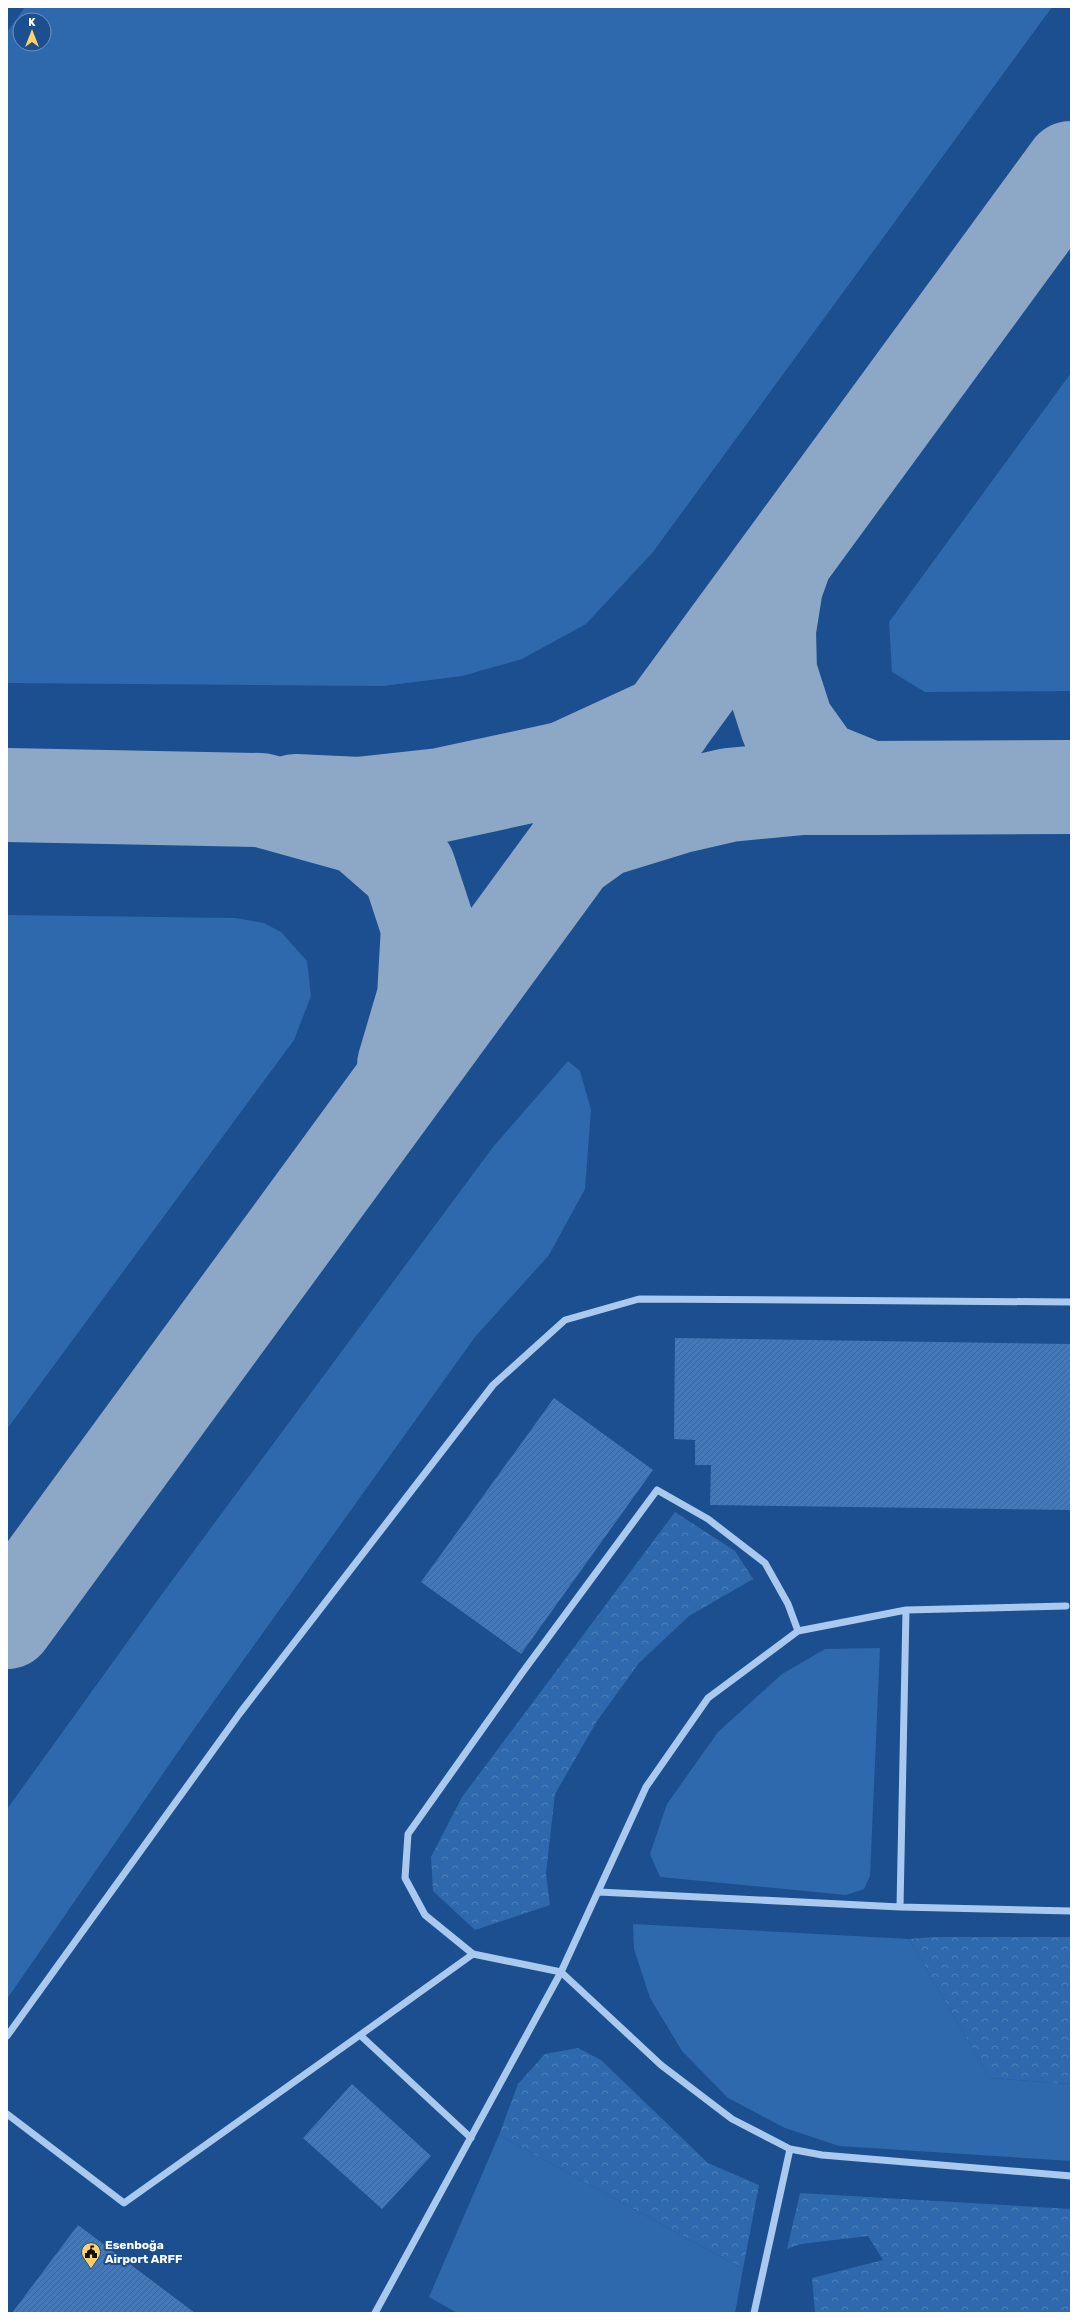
<svg xmlns="http://www.w3.org/2000/svg" width="1078" height="2320" viewBox="0 0 1078 2320" font-family="Rubik,sans-serif">
<defs>
<pattern id="forest-crowns" width="20" height="18" patternUnits="userSpaceOnUse"><rect width="20" height="18" fill="#2e69ad"/><path d="M2 6a3 3 0 1 1 6 0M12 15a3 3 0 1 1 6 0" fill="none" stroke="#4d80b9"/></pattern>
<pattern id="building-hatch" width="6" height="6" patternUnits="userSpaceOnUse"><rect width="6" height="6" fill="#4478b7"/><path d="M-1 1l2-2M0 6l6-6M5 7l2-2" fill="none" stroke="#486282"/></pattern>
</defs>
<rect width="100%" height="100%" fill="#1b4f8f"/>
<path fill="#2e69ad" fill-rule="evenodd" d="M25,7H1052L653,552L586,624L522,659L462,676L383,686L7,683V32ZM20,20H44V44H20Z
M1071,373V691L925,692L892,672L889,622Z
M7,915L235,918L264,923L281,932L307,961L311,996L294,1040L7,1429Z
M568,1061L580,1071L591,1110L585,1189L549,1255L475,1337L189,1736L7,1999V1809L162,1594L493,1147Z
M880,1648L870,1876L864,1889L846,1895L660,1877L650,1854L667,1804L718,1732L782,1674L825,1649Z
M633,1924L909,1939L990,2078L1071,2084V2161L839,2146L785,2128L728,2098L682,2051L650,1998L634,1949Z
M499,2135L743,2269L735,2313H457L429,2297Z"/>
<path fill="url(#forest-crowns)" d="M675,1512L735,1551L753,1579L689,1616L639,1663L597,1721L555,1794L546,1873L550,1905L475,1930L433,1891L431,1857L462,1797Z
M933,1937H1071V2084L990,2078L909,1939Z
M578,2048L601,2060L708,2163L759,2185L743,2269L499,2135L518,2084L545,2054Z
M800,2193L1071,2209V2313H815L812,2278L883,2260L868,2236L801,2244L787,2249Z"/>
<g fill="none" stroke-linecap="round" stroke-linejoin="round">
<path stroke="#8da7c7" stroke-width="94" d="M786,558L776,586L769,630L770,672L787,725L817,767L869,788L1071,787
M7,795L261,800L362,828L409,869L428,927L424,997L404,1065
M295,801L359,804L441,795L566,768L666,722
M570,853L602,830L677,807L729,795L802,788H869
M7,1622L1071,168"/>
</g>
<path fill="url(#building-hatch)" d="M675,1338L1071,1344V1510L710,1505L711,1465H695V1440L674,1439Z
M554,1398L653,1470L521,1654L421,1582Z
M352,2084L431,2156L382,2209L303,2138Z
M78,2225L195,2313H12Z"/>
<g fill="none" stroke-linecap="round" stroke-linejoin="round">
<path stroke="#a9c9ee" stroke-width="7" d="M906,1610L900,1907L1071,1911
M599,1892L900,1907
M473,1954L561,1972L661,2065L732,2119L790,2149L822,2155L1071,2176
M360,2035L473,1954L425,1915L405,1878L408,1834L522,1673L657,1490L708,1519L765,1563L788,1604L798,1631
M7,2036L240,1713L493,1385L565,1320L639,1299L1071,1302
M7,2114L124,2203L360,2035L471,2138
M375,2313L561,1972L646,1787L708,1698L798,1631L906,1610L1066,1606
M754,2313L790,2149"/>
</g>
<defs>
<symbol id="civic-pin" viewBox="-11 -11 22 30"><path d="M0 17L-7.5 6A9.5 9.5 0 1 1 7.5 6Z" fill="#ffd166" stroke="#1b4f8f"/><path d="M-.6-6.5H3V-4.5H.6V-3L4-1V1h2V6H-6V1h2V-1L-.6-3ZM-1.2 2.5V6h2.4V2.5Z" fill="#111"/></symbol>
</defs>
<g fill-rule="evenodd">
<use href="#civic-pin" x="80" y="2241" width="22" height="30"/>
</g>
<g text-anchor="middle" dominant-baseline="central" stroke-width="4" stroke-linejoin="round" paint-order="stroke">
<g font-size="12" font-weight="bold" fill="#fff" stroke="#1b4f8f" text-anchor="start">
<text x="105" y="2245">Esenboğa<tspan x="105" dy="14">Airport ARFF</tspan></text>
</g>
</g>
<rect width="1078" height="2320" fill="none" stroke="#ffffff" stroke-width="16"/>
<g transform="translate(32 32)"><circle r="19" fill="#1b4f8f" stroke="#7695bc"/>
<path d="M0-3L7 15L0 10L-7 15Z" fill="#ffd166"/>
<text y="-6" font-size="11" font-weight="bold" text-anchor="middle" fill="#ffffff">K</text>
</g>
</svg>
